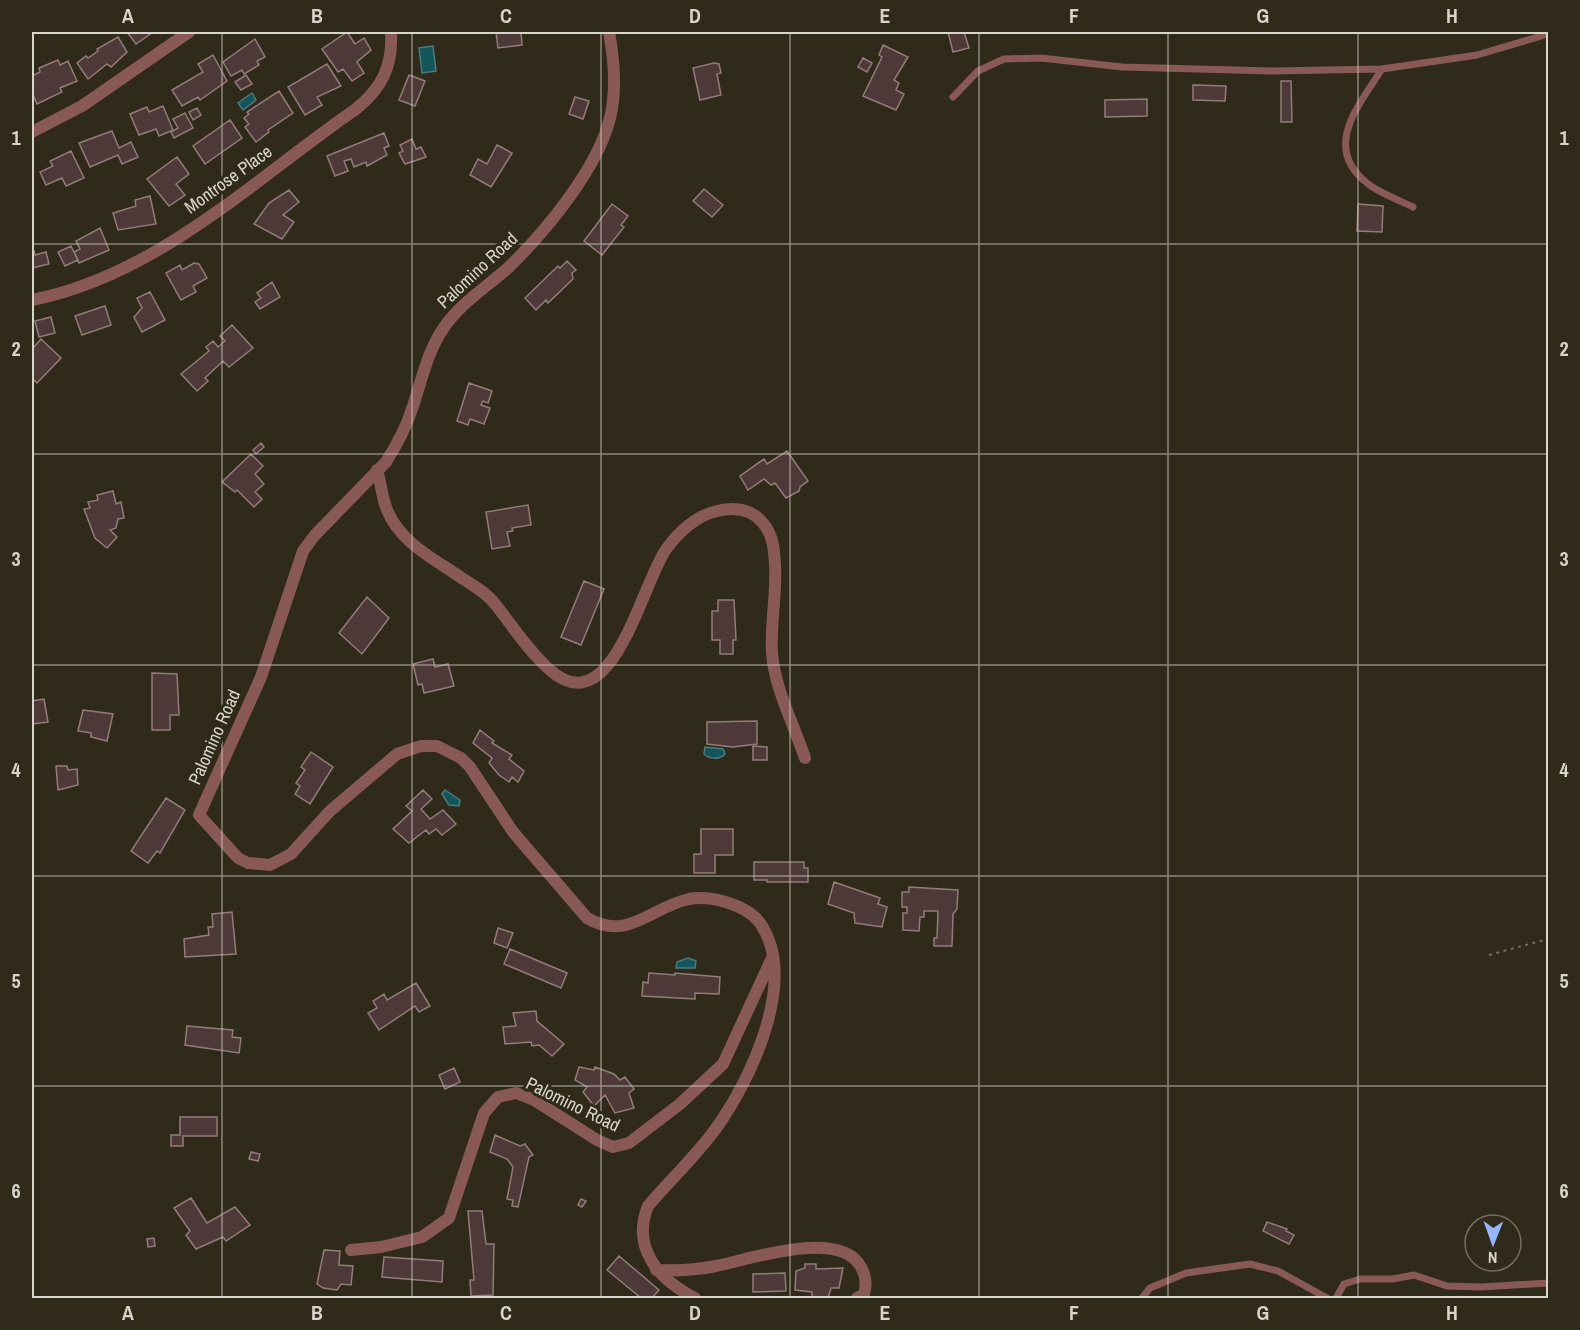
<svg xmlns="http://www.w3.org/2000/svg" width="1580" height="1330" viewBox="0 0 1580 1330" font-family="'Archivo Narrow',sans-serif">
<rect width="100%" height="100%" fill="#302a1a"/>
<path fill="#12555b" stroke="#4d7b7c" stroke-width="1.5" d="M433,46L436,71L422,73L419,48Z
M252,93L256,100L243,110L238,103Z
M705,747L723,749L725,754C720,760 709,759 704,754Z
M445,790L460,800L459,806L449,805L442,794Z
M688,958L696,961L695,968H676L677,962Z"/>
<path fill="#4d3a38" stroke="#927c7a" stroke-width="1.5" d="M127,32H153L136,44Z
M347,32L355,44L364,38L371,50L357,62L364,73L352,81L343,69L338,72L322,49Z
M496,32H521L522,45L498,48Z
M948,32H964L969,48L953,52Z
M118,37L127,52L111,67L107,64L88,79L77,63L86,56L88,58L98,51L97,49Z
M255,39L265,57L257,61L259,65L244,74L242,70L231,76L223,62Z
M883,45L908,57L894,80L899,83L896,90L904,94L896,110L863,96L882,57L879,55Z
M213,55L227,81L200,100L198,97L182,106L172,90L203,72L198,64Z
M863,58L872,63L867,72L858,67Z
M58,60L60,65L68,61L77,81L60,88L62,92L37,104L32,92V76L40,72L39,68Z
M714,63L719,64L721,73L717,74L721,95L700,100L693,68Z
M327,64L341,86L317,97L322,105L305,115L288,87Z
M246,75L252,84L241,90L235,82Z
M409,75L425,81L415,106L399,100Z
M1281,81H1291L1292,122H1281Z
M1193,85L1226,86L1225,101L1193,100Z
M279,91L293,113L268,130L269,132L256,142L245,127L249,124L244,118L249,114L247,112Z
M575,97L589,101L583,119L569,114Z
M1147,99V116L1105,117V100Z
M163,106L173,130L159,136L156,129L139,135L130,114L147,107L149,112Z
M197,108L201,115L193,120L189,112Z
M185,113L193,128L174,138L171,132L178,128L173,119Z
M230,120L242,138L205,164L193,146Z
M112,131L119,148L131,142L138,157L122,164L118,155L90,167L79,143Z
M384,133L389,146L384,148L387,155L367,166L366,162L354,167L351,159L344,161L348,171L335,176L327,156Z
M412,139L416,149L421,147L426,157L405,164L399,153L403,151L400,145Z
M497,145L512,153L491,187L470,175L478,159L487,164Z
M71,151L84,178L66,186L62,178L46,185L40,172L53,166L50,161Z
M177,157L189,174L176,184L185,195L169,206L147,179Z
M704,189L723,205L712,217L693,201Z
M289,190L299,202L283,215L294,222L282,239L254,224L269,203Z
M150,196L156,224L118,230L113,213L136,206L135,200Z
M612,204L628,216L621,225L624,227L602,255L584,241Z
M1358,204L1383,206L1382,232L1357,231Z
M100,228L109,250L79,263L74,252L80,249L76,241Z
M71,246L78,260L65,266L58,252Z
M34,251L35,255L46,252L49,264L32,268V252Z
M567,261L576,270L572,273L573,279L548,303L546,300L536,310L525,298L558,266L560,268Z
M194,263L199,264L207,278L193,286L196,292L181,300L166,273L180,265L182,270Z
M272,282L280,297L260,309L255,302L261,298L257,293Z
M150,292L165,320L142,332L134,317L142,308L137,298Z
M105,306L111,325L82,335L75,316Z
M51,317L55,333L39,337L35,321Z
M232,325L253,348L229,367L223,361L205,378L208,381L197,391L181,374L209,351L206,347L213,341L218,347L225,341L220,336Z
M41,339L61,358L37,383L32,378V349Z
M469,383L492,391L488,403L483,401L481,405L490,408L484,424L470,419L468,425L457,421Z
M261,443L264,447L256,454L253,450Z
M787,451L808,481L800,487L799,491L786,498L775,483L771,485L764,479L748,490L740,476L764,459L767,464Z
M251,454L263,466L255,474L264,484L255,492L262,499L254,507L237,490L235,492L222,482Z
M113,491L116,504L121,502L124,518L118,519L116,528L110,530L117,537L107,548L95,538L84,509L90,508L88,502L98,500L97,495Z
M528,505L531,525L512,528L513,531L507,532L510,546L492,549L486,512Z
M584,581L604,589L581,645L561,637Z
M367,597L389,618L362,654L339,633Z
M718,600H734L736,640H733V654H720V640H712V611H718Z
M433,659L435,667L448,664L454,686L424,693L422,684L418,685L413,664Z
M152,673L177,674L179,715H170V730H152Z
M44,699L48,722L32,724V701Z
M83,710L113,714L107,741L91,737V733L78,731Z
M757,721V744L733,747L707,744V722Z
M480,730L494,741L492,743L512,755L509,759L524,771L518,782L512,777L509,782L499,775L489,763L492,758L473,743Z
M753,746L767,747V760H753Z
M311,752L333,767L310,804L295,794L300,786L296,783L305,770L301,767Z
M56,766H67L68,770L77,769L78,785L58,790Z
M423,790L432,799L421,809L430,819L443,810L456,824L442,835L436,829L429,834L426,830L409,843L393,829L412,811L406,806Z
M166,798L185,810L160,853L157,851L148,863L131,851Z
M701,829H733V855H715V873H694V854H701Z
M754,862H804V868H808V882H767V880H754Z
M834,882L880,898L878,904L887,907L882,927L855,923L854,913L828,904Z
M909,887L958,890L957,909L953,914L952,946H934V938H937L938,911H924V917H920L919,931L903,930V913H907V907H902V892H909Z
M232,912L236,954L185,957L184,939L209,935L208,927H213L212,914Z
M498,928L513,933L507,948L494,943Z
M510,949L567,973L561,988L504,964Z
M649,973L675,975V973L720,977L719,994L695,993V999L642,996L643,982L648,983Z
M416,983L430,1006L419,1012L415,1006L379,1030L368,1013L377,1008L373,1001L384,994L387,1000Z
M536,1011L537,1021L564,1044L552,1056L539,1045L532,1046L531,1042L505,1044L503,1027L516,1026L513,1013Z
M187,1026L233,1030L232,1037L241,1038L239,1053L185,1045Z
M579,1067L594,1070L595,1067L614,1074L620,1080L625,1077L634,1089L629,1093L634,1108L615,1113L605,1095L594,1106L583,1092L587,1087L575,1080Z
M454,1068L460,1082L445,1089L439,1075Z
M180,1117H217V1136H183V1146H171V1135H180Z
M495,1135L520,1146L525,1144L533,1155L529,1157L518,1207L512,1206L513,1200L507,1199L513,1167L507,1159L490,1152Z
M251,1152L260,1154L258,1161L249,1159Z
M191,1198L207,1223L235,1207L250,1225L226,1241L223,1237L196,1249L186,1235L190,1231L174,1208Z
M581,1199L586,1201L582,1207L578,1205Z
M468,1211H482L486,1244H494L493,1295L471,1296L470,1280H474Z
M1267,1222L1287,1229L1286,1231L1294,1235L1289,1244L1263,1231Z
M154,1238L155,1246L148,1247L147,1239Z
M324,1250L340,1251L339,1265L353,1266L351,1285L341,1284L337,1290L323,1288L317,1284Z
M619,1256L659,1290L652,1298H641L607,1270Z
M384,1257L443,1261L442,1282L382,1277Z
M805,1264H816V1269L843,1268L839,1288H831L828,1298H812V1292L795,1290L796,1271L805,1268Z
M785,1273L786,1291L753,1292V1274Z"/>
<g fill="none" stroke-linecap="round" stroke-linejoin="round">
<path stroke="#736e60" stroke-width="2" stroke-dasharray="3 4.5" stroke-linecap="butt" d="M1489,955L1548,939"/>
<path stroke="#885955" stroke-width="7" d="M1382,69C1360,104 1321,147 1367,183C1379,193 1399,200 1413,207
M953,97L978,71L1004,59L1041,58L1122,67L1272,71L1382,69L1477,55L1548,34
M1142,1298L1150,1288L1186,1273L1250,1264L1278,1271L1327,1298
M1336,1298L1344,1284L1360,1279H1393L1414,1275L1447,1286L1481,1287L1548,1283"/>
<path stroke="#885955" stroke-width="12" d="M609,32C614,59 617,90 610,118C598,168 546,231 509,267C487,287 459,304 443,329C427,352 421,383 412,409C406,428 396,446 386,462L315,535L303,551L261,677L199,815L238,858L248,863L270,865L291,854L330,811L397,754L421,746H437L461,758L470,767L513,832L587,918C628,942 651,907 689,899C711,895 747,905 760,923C799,979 751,1079 717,1127C697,1155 671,1179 648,1206C631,1248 659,1280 695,1298
M32,132L82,106L189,32
M32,300C158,275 253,180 356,109C382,88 393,66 391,32
M377,470C381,483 382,498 387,510C401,544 435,559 463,579C474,586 487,593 495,604C512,625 529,652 550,670C613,726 642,581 667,548C679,532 696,516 717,511C734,507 750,508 762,522C773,534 774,548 775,564C777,594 770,624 772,654C775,689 794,725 805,758
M351,1250L381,1247L422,1237L449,1218L484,1113L498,1097L516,1093L534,1100L597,1140L613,1147L629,1143L680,1104L723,1064L772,958
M656,1270C677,1271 696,1270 716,1266C751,1259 840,1228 861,1267C866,1276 867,1284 864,1294L857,1298"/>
</g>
<path fill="none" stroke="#d7d4ca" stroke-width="1.5" stroke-opacity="0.55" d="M222,32V1298M412,32V1298M601,32V1298M790,32V1298M979,32V1298M1168,32V1298M1358,32V1298M32,244H1548M32,454H1548M32,665H1548M32,876H1548M32,1086H1548"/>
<g text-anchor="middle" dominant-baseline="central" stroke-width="6" stroke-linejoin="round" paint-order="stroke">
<g font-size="18" fill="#d7d4ca" stroke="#302a1a">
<text transform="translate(228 179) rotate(-36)">Montrose Place</text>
<text transform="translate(477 270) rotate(-43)">Palomino Road</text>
<text transform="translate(214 737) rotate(-66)">Palomino Road</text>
<text transform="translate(573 1104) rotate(26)">Palomino Road</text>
</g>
</g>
<rect width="1580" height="1330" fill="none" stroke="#302a1a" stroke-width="66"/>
<g transform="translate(1493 1243) rotate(181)"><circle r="28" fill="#302a1a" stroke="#736e60" stroke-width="1.5"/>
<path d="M0-4.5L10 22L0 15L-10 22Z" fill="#95b6fd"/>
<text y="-9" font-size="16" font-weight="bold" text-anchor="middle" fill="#d7d4ca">N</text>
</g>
<rect x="33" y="33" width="1514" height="1264" fill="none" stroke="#d7d4ca" stroke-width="2"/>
<g font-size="20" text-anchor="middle" font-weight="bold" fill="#d7d4ca">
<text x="128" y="23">A</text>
<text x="317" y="23">B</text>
<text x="506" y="23">C</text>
<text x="695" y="23">D</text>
<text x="885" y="23">E</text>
<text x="1074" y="23">F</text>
<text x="1263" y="23">G</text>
<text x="1452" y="23">H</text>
<text x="16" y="145">1</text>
<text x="1564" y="145">1</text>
<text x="16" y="356">2</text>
<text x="1564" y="356">2</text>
<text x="16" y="566">3</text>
<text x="1564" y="566">3</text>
<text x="16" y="777">4</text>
<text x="1564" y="777">4</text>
<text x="16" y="988">5</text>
<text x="1564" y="988">5</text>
<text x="16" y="1198">6</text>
<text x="1564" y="1198">6</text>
<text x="128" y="1320">A</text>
<text x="317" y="1320">B</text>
<text x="506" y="1320">C</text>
<text x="695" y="1320">D</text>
<text x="885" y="1320">E</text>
<text x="1074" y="1320">F</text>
<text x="1263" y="1320">G</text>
<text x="1452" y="1320">H</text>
</g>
</svg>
